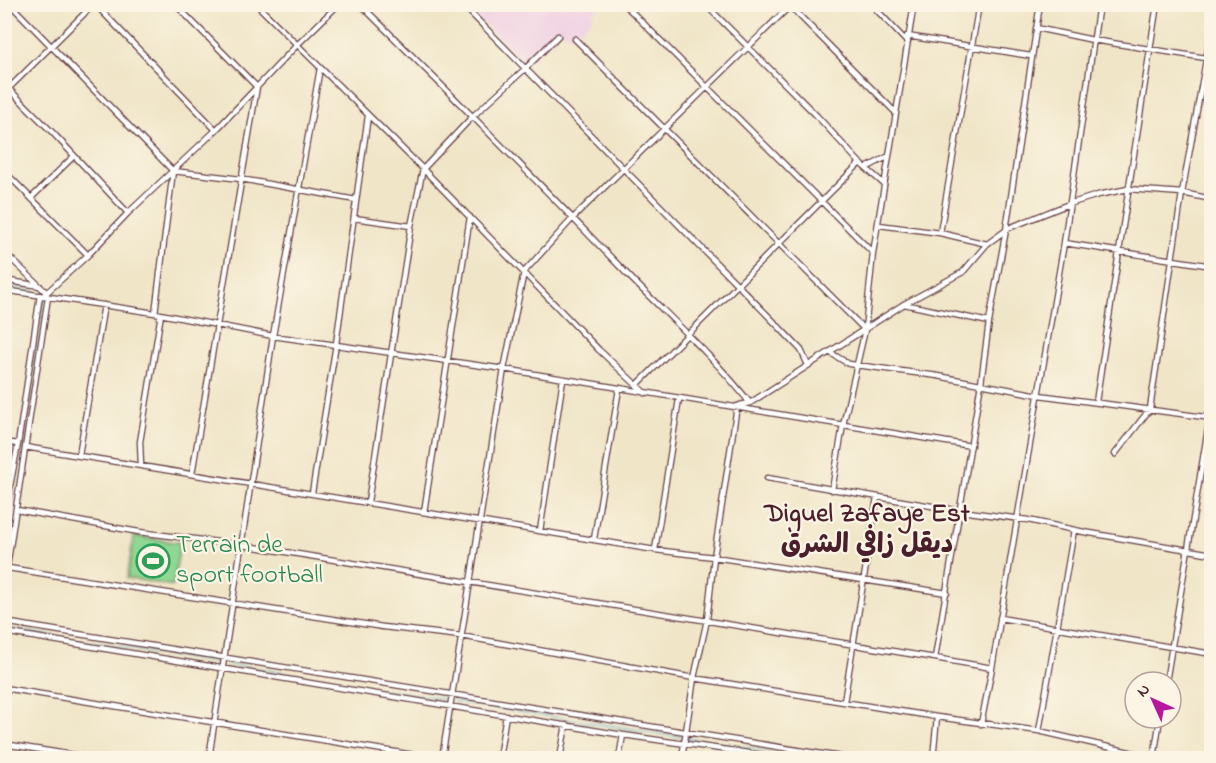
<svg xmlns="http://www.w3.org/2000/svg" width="1216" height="763" viewBox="0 0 1216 763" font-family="'Indie Flower','Playpen Sans Arabic',sans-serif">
<rect width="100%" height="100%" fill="#fcf5e5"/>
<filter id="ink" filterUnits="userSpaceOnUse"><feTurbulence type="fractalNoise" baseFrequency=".0167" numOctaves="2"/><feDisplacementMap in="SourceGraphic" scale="12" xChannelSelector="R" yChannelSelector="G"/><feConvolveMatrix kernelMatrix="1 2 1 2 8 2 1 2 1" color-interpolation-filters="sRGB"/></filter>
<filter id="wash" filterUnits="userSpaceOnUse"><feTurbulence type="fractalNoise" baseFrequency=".008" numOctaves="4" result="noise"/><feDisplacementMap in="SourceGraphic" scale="24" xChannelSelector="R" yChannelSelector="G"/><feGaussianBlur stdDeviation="1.35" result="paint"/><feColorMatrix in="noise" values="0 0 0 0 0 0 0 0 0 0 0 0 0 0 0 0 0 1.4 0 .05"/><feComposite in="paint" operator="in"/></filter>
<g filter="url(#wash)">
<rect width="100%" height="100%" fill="#f0e5c7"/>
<path fill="#f0d0e4" d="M465,5H600L591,13L594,16L574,37L561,31L526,65Z"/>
<path fill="#8fd792" stroke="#6c7b5e" stroke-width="1.5" d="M134,536L180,543L173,586L127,578Z"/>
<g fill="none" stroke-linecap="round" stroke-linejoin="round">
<path stroke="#4ea6cb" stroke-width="1.5" d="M4,285L35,290
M23,424L43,300
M4,539L18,455
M4,628L218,663
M227,664L448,700
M453,701L682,737
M687,738L813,758"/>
</g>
</g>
<g filter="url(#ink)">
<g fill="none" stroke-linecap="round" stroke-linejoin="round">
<defs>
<path id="minor" d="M10,4L173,171L241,179L356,200
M95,4L216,130
M175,4L257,87L192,474
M256,4L423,169L599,350L645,393
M360,4C450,93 539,183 627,274C669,317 713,356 750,403
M462,4L779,327L801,350L808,365
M624,4L873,253
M705,4L817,116L860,163L884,184
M788,4L896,113
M871,4L906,41
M1036,28L1093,40L1212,59
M907,36L1031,56
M575,39L865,330
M4,84L53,133L128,213
M4,93L94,4
M866,168L889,156
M4,171L88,255
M31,198L74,156
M354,218L411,226
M879,225L940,233L987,244
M1006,230L1040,4
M940,233L979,4
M1064,243L1212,266
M4,252L47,293
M4,280L40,286
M4,290L155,313L273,336L504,369L971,446
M43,296L88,255L128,213L216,130L297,45L339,4
M904,304L989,322
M155,313L173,171
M829,352L849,364L938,376L1039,395L1212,418
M637,385L860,163
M1096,402L1157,4
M740,405L750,403L904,304L963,272L987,244L1009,228L1069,204L1098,195L1128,189L1182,193L1212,199
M4,442L18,444
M25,447L655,550L714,557L947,593
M1115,454L1150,409L1182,193L1212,27
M79,455L104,305
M141,465L140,442L161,314
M767,478L961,511L1028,520L1084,532L1212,554
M832,490L843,425L865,330L873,253L914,4
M312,493L336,344L368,116
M368,502L411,226L423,169L473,116L526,68L558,36
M17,510L139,532L242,545L935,658
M424,512L470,217
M4,518L18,444L40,295
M540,531L563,379
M594,539L619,389
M655,550L679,399
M8,568L383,627L461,636L694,678L937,717L1039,731L1138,754
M4,587L48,297
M1000,618L1212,654
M4,622L847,758
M4,632L623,735L783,758
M992,668L935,658L981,383L989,322L1006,230
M1166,682L1212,404
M4,688L432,758
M844,702L877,497
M981,724L992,668L1064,243L1099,4
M1039,731L1074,530
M4,744L92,758
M209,758L273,336L320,68
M442,758L504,369L524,272L573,218L792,4
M499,758L506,715
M560,758L566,725
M619,758L623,735
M682,758L694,678L707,620L714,557L737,406
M933,758L937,717
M1154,758L1160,718"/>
</defs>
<use href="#minor" stroke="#633d42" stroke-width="7"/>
<use href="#minor" stroke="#fff" stroke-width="4.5"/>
</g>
</g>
<defs>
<symbol id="stadium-ring" viewBox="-11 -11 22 22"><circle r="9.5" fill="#fcf5e5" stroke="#2e9e5b" stroke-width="1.5"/><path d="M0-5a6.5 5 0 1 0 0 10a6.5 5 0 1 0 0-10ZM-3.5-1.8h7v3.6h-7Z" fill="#2e9e5b"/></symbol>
</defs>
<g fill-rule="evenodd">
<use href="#stadium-ring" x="134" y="542" width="38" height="38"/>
</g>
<g text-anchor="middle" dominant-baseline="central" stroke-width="4.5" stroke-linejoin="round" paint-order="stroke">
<g font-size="26" fill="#27864d" stroke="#fcf5e5" text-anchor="start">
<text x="176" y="546">Terrain de<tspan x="176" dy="30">sport football</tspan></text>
</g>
<g font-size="27" font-weight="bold" fill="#4a1f2b" stroke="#fcf5e5">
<text x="867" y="514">Diguel Zafaye Est<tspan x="867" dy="31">ديقل زافي الشرق</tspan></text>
</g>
</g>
<rect width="1216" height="763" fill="none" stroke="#fcf5e5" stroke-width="24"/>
<g transform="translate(1153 700) rotate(315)"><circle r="28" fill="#fcf5e5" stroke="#b59f9b" stroke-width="1.5"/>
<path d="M0-4.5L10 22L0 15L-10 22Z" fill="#b5179e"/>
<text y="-9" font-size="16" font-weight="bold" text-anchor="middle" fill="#4a1f2b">N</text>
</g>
</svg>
